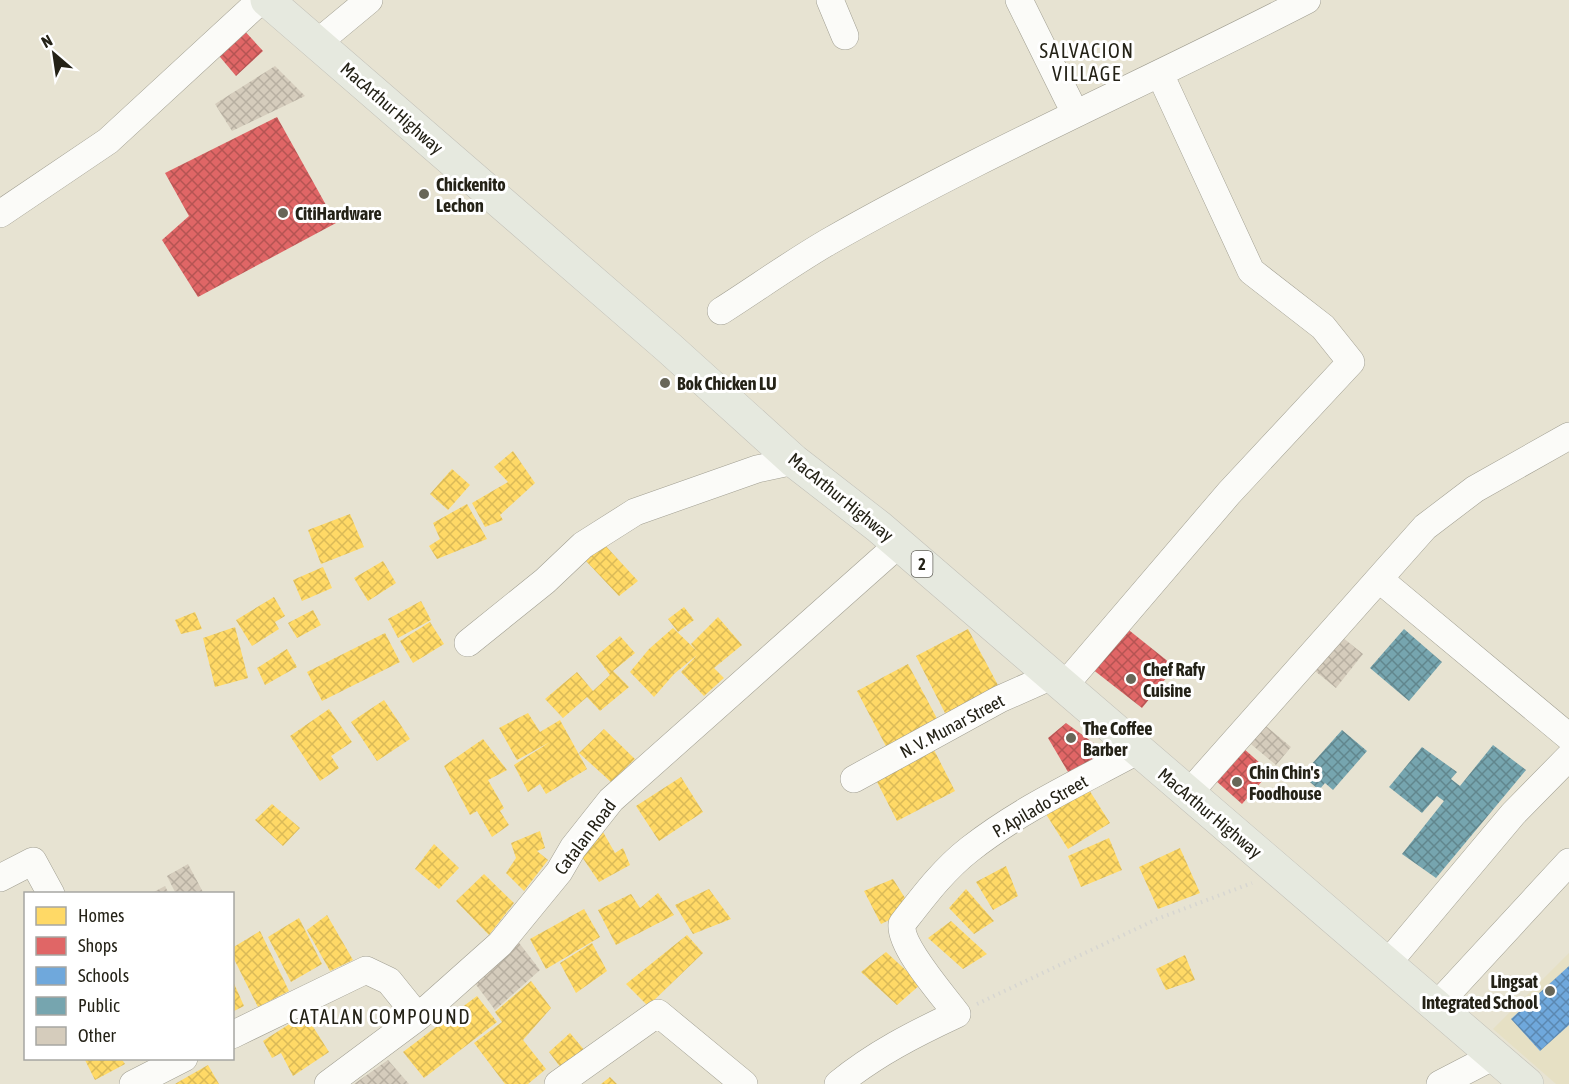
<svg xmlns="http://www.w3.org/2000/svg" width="1569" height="1084" viewBox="0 0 1569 1084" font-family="'Asap Condensed',sans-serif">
<defs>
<pattern id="homes-cross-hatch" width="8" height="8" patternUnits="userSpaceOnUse" patternTransform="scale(1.5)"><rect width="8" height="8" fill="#ffd966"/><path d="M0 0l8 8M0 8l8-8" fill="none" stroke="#daba58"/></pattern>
<pattern id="shops-cross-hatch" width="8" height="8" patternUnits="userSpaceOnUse" patternTransform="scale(1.5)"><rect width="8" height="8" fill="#e06666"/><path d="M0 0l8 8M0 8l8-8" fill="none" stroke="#b55453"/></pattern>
<pattern id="schools-cross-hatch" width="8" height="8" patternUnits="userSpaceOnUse" patternTransform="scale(1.5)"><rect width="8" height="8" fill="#6fa8dc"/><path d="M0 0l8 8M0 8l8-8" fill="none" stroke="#5b88b1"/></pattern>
<pattern id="public-cross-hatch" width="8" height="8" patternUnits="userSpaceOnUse" patternTransform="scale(1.5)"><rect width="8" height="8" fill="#76a5af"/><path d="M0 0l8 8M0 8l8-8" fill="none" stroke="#61868d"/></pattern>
<pattern id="building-cross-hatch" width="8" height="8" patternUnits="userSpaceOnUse" patternTransform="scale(1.5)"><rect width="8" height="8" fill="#d5ccbc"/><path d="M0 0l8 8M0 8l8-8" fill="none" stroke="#b7afa1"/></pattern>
</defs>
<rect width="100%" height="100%" fill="#e7e3d2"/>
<path fill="#e6e0c4" d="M1569,953V1084H1556L1493,1029Z"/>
<path fill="url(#homes-cross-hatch)" d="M513,451L535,483L500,515L503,520L485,527L472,503L508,482L494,467Z
M452,469L470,485L448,510L430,494Z
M467,504L487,539L437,559L429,546L440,539L433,523Z
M350,514L364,547L321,564L308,530Z
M603,543L638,581L619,596L586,561Z
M383,561L396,583L368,601L354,578Z
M323,567L332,588L302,601L293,580Z
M274,597L285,616L275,622L279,629L252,646L236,620Z
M421,601L431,620L398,638L388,619Z
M684,607L694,620L678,632L668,619Z
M313,610L321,625L297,638L288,623Z
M195,612L202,629L181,634L175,620Z
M718,617L742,645L714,668L724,678L704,696L681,672L697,655L674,674L654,697L630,672L649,649L673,628L697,651L691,644Z
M430,622L444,644L413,663L400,641Z
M235,627L248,678L215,687L203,638Z
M968,629L999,687L946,715L916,656Z
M385,633L400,662L322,701L307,672Z
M620,636L635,653L613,671L629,687L600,711L587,697L563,718L545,699L577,672L593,691L610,675L596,656Z
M287,649L297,667L265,685L257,668Z
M908,664L941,726L889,752L857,691Z
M384,700L410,739L377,761L351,722Z
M329,709L352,742L331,756L339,768L320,781L290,736Z
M528,713L540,732L560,720L587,769L546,794L540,784L528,792L514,765L550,742L517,760L499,728Z
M604,729L635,759L611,782L579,753Z
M483,739L507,770L488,780L504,808L500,811L509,825L492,837L477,811L470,815L444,766Z
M933,748L955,791L897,821L875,778Z
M681,777L703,812L659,841L636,806Z
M1086,785L1110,823L1068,849L1044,811Z
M272,804L300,828L283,846L255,820Z
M540,831L545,848L537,851L548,860L524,891L506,873L516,858L511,843Z
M603,832L615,853L623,848L630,865L599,882L578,851Z
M1109,838L1122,870L1081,887L1068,856Z
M434,844L459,868L439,889L415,869Z
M1180,848L1200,893L1158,909L1139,867Z
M1006,866L1018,896L993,910L976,882Z
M484,874L514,903L489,935L456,901Z
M893,879L912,909L881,924L864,891Z
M709,889L731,919L693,934L675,905Z
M966,889L994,921L974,934L949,908Z
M658,893L674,915L616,945L598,910L631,894L640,908Z
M584,909L600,937L546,969L530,939Z
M327,915L353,960L330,971L307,930Z
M299,918L322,964L291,982L268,937Z
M951,921L987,954L963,969L928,938Z
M260,931L289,991L258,1007L232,955V948Z
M687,935L703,953L648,1006L626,984Z
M592,943L607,971L576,993L560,963Z
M886,952L921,984L897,1005L861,972Z
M1185,955L1195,980L1166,990L1156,969Z
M232,979L244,1006L232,1012Z
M531,981L551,1008L523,1040L546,1069L528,1084H505L474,1043L502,1022L495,1012Z
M477,996L497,1022L424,1078L403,1052Z
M305,1014L329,1052L293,1076L281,1053L272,1058L263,1041Z
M570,1033L586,1052L564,1072L549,1052Z
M84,1058H121L125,1064L95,1080Z
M208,1065L219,1084H175L180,1081Z
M610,1077L617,1084H601Z"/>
<path fill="url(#shops-cross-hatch)" d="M241,27L263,51L236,76L215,51Z
M277,117L336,223L198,297L162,240L189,216L165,173Z
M1120,623L1175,667L1142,708L1087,665Z
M1066,723L1106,752L1071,777L1048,738Z
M1243,748L1270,772L1242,804L1215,780Z"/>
<path fill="url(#schools-cross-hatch)" d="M1569,966V1025L1540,1051L1511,1019Z"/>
<path fill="url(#public-cross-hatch)" d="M1404,629L1442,662L1409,701L1370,668Z
M1342,730L1367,751L1333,790L1325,783L1319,790L1302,775Z
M1493,745L1526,770L1436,878L1402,854L1444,801L1437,796L1422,813L1389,787L1422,747L1457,772L1451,779L1460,786Z"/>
<path fill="url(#building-cross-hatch)" d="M275,66L305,96L232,131L215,104Z
M1342,637L1363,654L1336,688L1315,671Z
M1261,722L1291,747L1276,765L1246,740Z
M188,864L204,894H176L167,876Z
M165,886L169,894H150Z
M513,935L540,970L495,1010L474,982Z
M388,1060L409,1084H354Z"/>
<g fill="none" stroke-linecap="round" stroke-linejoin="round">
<defs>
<path id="minor" d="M830,0L845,36
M1019,0L1075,113
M316,44L369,0
M0,214L108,141L261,0
M721,311C757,288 792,263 828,242C984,153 1148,82 1307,0
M1379,579L1569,737
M468,643L545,581L583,545L635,512L757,469L794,461
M1064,686L1229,493L1351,362L1323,327L1251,271L1160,74
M854,779L1000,699L1052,676
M1188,794L1425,527L1475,489L1569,436
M0,878L33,861L51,894
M1387,964L1513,814L1569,757
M1436,1006L1569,862
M232,1035L366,970L389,981L418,1017
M133,1084L184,1058
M328,1084L418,1017L500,944L559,872L573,848L611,800L899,544
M558,1084L658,1013L744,1084
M838,1084C875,1054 914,1034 957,1014C943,995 899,946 902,924C923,897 943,870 970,849C1021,809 1080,782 1137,751
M1440,1084L1494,1056"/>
<path id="major" d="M267,0L668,347L794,461L879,527L1527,1084"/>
</defs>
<use href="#minor" stroke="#a09e91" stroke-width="28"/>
<use href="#major" stroke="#c2c0b8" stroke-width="34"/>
<path stroke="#d7d6d1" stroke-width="4" stroke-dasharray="1.5 4.5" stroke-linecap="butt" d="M977,1004L1157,919L1252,883"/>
<use href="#minor" stroke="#fbfbf8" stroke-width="27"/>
<use href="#major" stroke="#e6e9df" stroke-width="33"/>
</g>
<g fill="#686658" stroke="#fff" stroke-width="2">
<circle cx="424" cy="194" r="6"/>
<circle cx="283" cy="213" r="6"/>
<circle cx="665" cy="383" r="6"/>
<circle cx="1131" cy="679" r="6"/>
<circle cx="1071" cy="738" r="6"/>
<circle cx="1237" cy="782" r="6"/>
<circle cx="1550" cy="991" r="6"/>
</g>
<g text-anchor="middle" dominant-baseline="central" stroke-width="6" stroke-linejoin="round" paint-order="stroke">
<rect fill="#fff" stroke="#66645d" stroke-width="1.5" x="911.5" y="551" width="21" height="26" rx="4.5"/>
<g font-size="16" font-weight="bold" fill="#242217">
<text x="922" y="564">2</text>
</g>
<g font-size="18" fill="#242217" stroke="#fff">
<text transform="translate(392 108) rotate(41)">MacArthur Highway</text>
<text transform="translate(841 497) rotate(39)">MacArthur Highway</text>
<text transform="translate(952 726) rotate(-28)">N. V. Munar Street</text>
<text transform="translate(1040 806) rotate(-30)">P. Apilado Street</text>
<text transform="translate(1210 813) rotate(40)">MacArthur Highway</text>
<text transform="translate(585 837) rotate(-53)">Catalan Road</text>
</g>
<g font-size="18" font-weight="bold" fill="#242217" stroke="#fff" text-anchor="start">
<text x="436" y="184">Chickenito<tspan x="436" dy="21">Lechon</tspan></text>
<text x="295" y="213">CitiHardware</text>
<text x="677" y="383">Bok Chicken LU</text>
<text x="1143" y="669">Chef Rafy<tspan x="1143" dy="21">Cuisine</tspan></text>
<text x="1083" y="728">The Coffee<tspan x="1083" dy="21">Barber</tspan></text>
<text x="1249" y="772">Chin Chin's<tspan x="1249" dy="21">Foodhouse</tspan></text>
<text x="1538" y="981" text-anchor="end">Lingsat<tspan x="1538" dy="21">Integrated School</tspan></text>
</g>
<g font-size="20" letter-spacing="1.5" fill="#242217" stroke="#fff">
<text x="1087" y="50">SALVACION<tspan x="1087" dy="23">VILLAGE</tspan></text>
<text x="380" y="1016">CATALAN COMPOUND</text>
</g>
</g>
<rect x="24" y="892" width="210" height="168" fill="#ffffff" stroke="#a7a7a2" stroke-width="1.5"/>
<rect x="36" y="907" width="30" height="18" fill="#ffd966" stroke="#a7a7a2" stroke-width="1.5"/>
<text x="78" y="922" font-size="18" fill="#242217">Homes</text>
<rect x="36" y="937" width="30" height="18" fill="#e06666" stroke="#a7a7a2" stroke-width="1.5"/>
<text x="78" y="952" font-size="18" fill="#242217">Shops</text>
<rect x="36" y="967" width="30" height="18" fill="#6fa8dc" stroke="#a7a7a2" stroke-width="1.5"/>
<text x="78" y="982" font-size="18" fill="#242217">Schools</text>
<rect x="36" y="997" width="30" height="18" fill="#76a5af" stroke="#a7a7a2" stroke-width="1.5"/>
<text x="78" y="1012" font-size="18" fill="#242217">Public</text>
<rect x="36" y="1027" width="30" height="18" fill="#d5ccbc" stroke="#a7a7a2" stroke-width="1.5"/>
<text x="78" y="1042" font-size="18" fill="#242217">Other</text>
<g transform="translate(54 54) rotate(331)" stroke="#ffffff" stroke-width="4.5" paint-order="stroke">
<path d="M0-4.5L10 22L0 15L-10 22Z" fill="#242217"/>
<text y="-9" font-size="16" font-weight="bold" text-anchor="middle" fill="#242217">N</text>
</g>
</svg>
